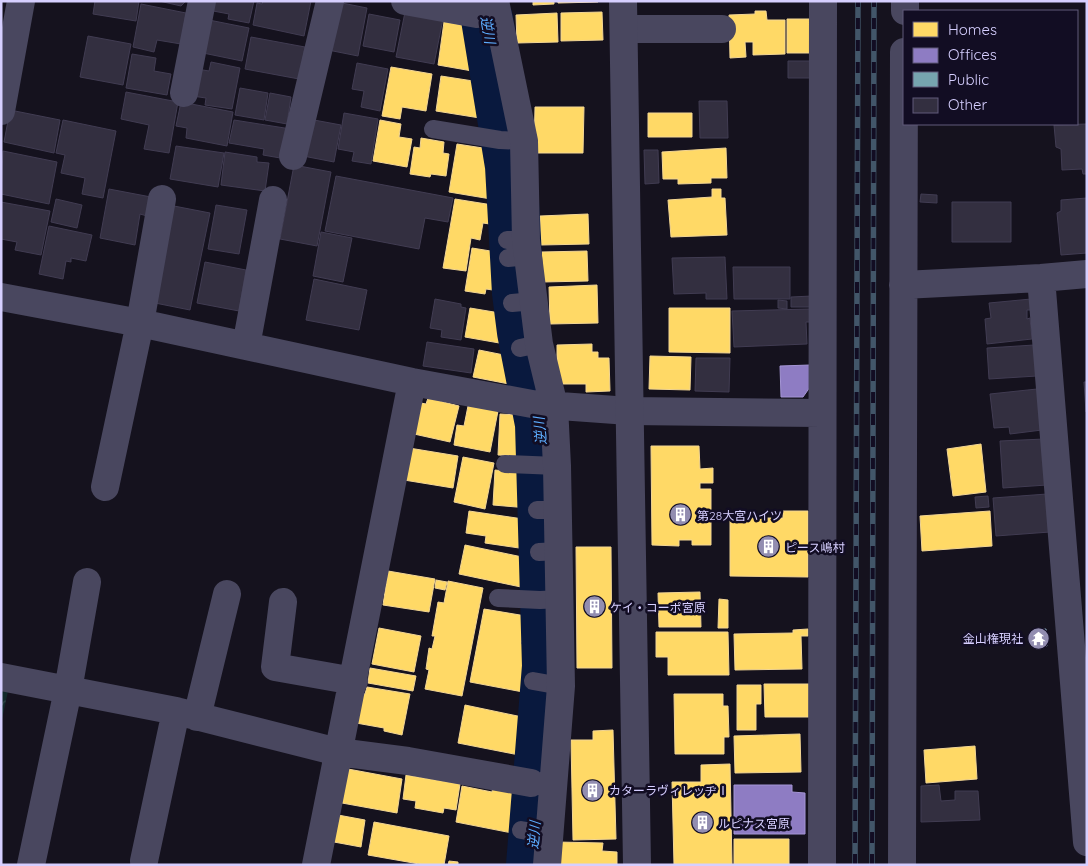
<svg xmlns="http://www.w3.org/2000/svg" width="1088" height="866" viewBox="0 0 1088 866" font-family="Quicksand,'Noto Sans JP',sans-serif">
<defs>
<pattern id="park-crowns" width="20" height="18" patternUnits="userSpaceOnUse" patternTransform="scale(1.25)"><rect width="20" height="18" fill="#11292b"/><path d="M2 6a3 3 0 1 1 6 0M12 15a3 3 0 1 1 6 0" fill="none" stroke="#33474b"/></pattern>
</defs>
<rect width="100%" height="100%" fill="#15121e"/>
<path fill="url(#park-crowns)" d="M1,689L8,691L1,724Z"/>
<path fill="#ffd966" stroke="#f3d694" d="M533,1H554V4L533,5Z
M558,1H598V2L558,3Z
M755,11H766L767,20H785V54L753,55V42H745L746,57L730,58L729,15L755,14Z
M602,12L603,40L561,41V13Z
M557,13L558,42L517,43L516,15Z
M787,19H814L813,53H787Z
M444,22L464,25V30L472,31L470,41L483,43L478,72L438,65Z
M391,67L432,74L426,111L402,107L400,119L382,116Z
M441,76L486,83L480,118L436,111Z
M535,107H584L583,153H534Z
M648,113H692V137H648Z
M380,120L401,124L399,137L412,139L407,167L373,161Z
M421,138L444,142L443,153L449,154L446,176L431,174L430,177L410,174L414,147L420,148Z
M457,144L496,150L494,158H498L491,199L449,192Z
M726,148L727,178H711V183L678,184V179H663L662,152Z
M712,189H721V198H725L727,235L671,237L668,200L712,197Z
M455,199L499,206L496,225L483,223L480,240L471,238L466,271L443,268Z
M588,214L589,244L541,245L540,216Z
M472,248L503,253L499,291L486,289L485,294L465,291Z
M587,251L588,281L543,282L541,252Z
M597,285L598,323L550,324L549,287Z
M470,308L500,313L499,318L509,319L505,344L465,337Z
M669,308H730V353L669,352Z
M592,344V352H598V358H609L610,391L586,392V384H557V345Z
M479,350L514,357L509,384L473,377Z
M650,356L691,357L690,390L649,389Z
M428,398L459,406L450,442L414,434L421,403L426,404Z
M468,406L498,411L490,452L454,445L457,425L464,426Z
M500,414L519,415V418L526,419L525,456L498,455Z
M981,444L986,492L953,496L947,449Z
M651,446H699L700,469L713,468V483H700V489H711V545H692V540H679V546L652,545Z
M409,448L458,456L453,488L404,480Z
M463,457L494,463L485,509L454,502Z
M495,470L526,473L524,497H529L528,508L493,505Z
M469,511L530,520L526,549L485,543L486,536L466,533Z
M783,511H808V577L730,576V518H783Z
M990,511L992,546L922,551L920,516Z
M465,545L527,558L521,587L459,574Z
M576,547H611L612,668H577Z
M388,571L435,579L429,612L383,605Z
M436,580L447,582L445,590L435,588Z
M448,581L483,588L462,696L425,689L429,670L426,669L429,648L432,649L435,636H432L438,602L444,603Z
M700,592L701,627H659L658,593Z
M719,599L728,600V628H718Z
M484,609L526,616L521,644L528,645L526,655L530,656L523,692L470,682Z
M379,628L421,636L414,672L372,664Z
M808,629V636H801L802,669L735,670L734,634L793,633V630Z
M656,632H728L729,675H668V657H656Z
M370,668L416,676L413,691L368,683Z
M764,684H809V717H765Z
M737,685H761V704H756V730H737Z
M367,687L410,694L402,735L384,731V728L356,723L361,693L365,694Z
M674,694H723V706H728L729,737H724V754H675Z
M465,705L527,718L519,755L458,743Z
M613,730L616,839L573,840L571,740H593V731Z
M800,734L801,772L735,773L734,736Z
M975,746L977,779L926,783L924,750Z
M730,764L732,865H674L672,782H701V765Z
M348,769L402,779L397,813L342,803Z
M406,775L460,784L456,810L444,808L443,813L415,808L416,801L403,799Z
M462,786L492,792L493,786L520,791L512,833L456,822Z
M338,815L365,820L361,847L334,842Z
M374,822L449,836L444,865H425L368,855Z
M734,839H789V865H734Z
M557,842L603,843L602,851L617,852V865H557Z
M449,861L458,862V865H448Z"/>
<path fill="#8e7cc3" stroke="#a495d5" d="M810,365V387L803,397H781L780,366Z
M734,785H792V792L805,793V834H734Z"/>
<path fill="#76a5af" stroke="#93b2c7" d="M1046,629L1047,646L1033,647L1031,631Z"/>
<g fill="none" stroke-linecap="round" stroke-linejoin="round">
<path stroke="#09193e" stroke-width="52" d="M487,19L511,166L518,293L523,332L541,424L548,666L532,865"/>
</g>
<path fill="#332f40" stroke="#413c52" d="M95,1H139L136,21L93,14Z
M159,1H186L181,6Z
M210,1H254L249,23L228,19L229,14L208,10Z
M263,1H311L304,36L253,25L257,3L262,4Z
M337,2L367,8L358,56L328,50Z
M141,4L186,13L181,44L157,40L154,52L133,47Z
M405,12L443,19L434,64L396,57Z
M369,14L400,20L394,52L363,46Z
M204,19L249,28L242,61L203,53Z
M88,36L131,44L123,85L80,77Z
M251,37L305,47L299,79L245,69Z
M132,54L156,58L154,71L171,74L167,95L126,88Z
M788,61H810V78H788Z
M211,62L240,68L232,109L205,105L206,98L192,96L197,69L209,71Z
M357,63L388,69L380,111L361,107L364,91L352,89Z
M240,88L268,93L264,120L235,115Z
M126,92L178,102L169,153L144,149L149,125L121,119Z
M270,93L291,97L287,124L265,120Z
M699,101H727L728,138H700Z
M181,102L233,112L227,146L186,138L187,128L176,126Z
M10,110L60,120L54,153L4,142Z
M344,113L378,119L371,164L352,161L354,152L338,149Z
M63,120L116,131L103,198L82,194L85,178L61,173L65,155L56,153Z
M234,120L291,129L286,159L263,155L264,149L229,143Z
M314,120L341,125L334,162L303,156Z
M1087,124V174H1083L1082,169L1062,170L1061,149L1056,147L1054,125Z
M176,146L224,153L218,187L170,179Z
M644,150H658L659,183L645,184Z
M3,151L57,162L49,204L1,194Z
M225,152L257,157V162L269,163L265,191L221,185Z
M294,165L331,172L317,246L280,239Z
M336,176L453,198L448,222L425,218L419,249L325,231Z
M109,189L151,197L147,216L140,214L135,245L100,238Z
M921,194L937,195V203L920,202Z
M1087,198V253L1061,255L1057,213L1061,211V200Z
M56,199L82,205L77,228L51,222Z
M1,202L50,211L41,255L15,250L17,242L1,239Z
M952,202H1011V242H952Z
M216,205L247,210L239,254L208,249Z
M174,206L210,213L190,310L155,303Z
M49,226L92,235L86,261L71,258V262L66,261L63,279L39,274Z
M321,232L352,238L343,282L313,276Z
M725,257L727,299H706V293L674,294L672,258Z
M205,262L246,270L239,311L197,303Z
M733,267H790V299H734Z
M314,279L367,290L359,330L306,320Z
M812,296V307H791V297Z
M435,299L461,304V307L466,308L461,340L441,337L442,330L430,328Z
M1031,299L1032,310H1027V319L1030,318L1032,339L987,344L985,319L991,318L989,303Z
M778,300L787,301V309L778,308Z
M810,309L811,322H806L807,344L734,347L732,311Z
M427,342L474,349L471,373L423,366Z
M1034,345L1037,376L989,379L987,348Z
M696,358H730L729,392L695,391Z
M1084,382H1087V411L1086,412Z
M1037,389L1042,430L1010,434L1009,427L994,428L990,394Z
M1044,439L1047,485L1003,488L1000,441Z
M1047,494L1050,532L996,536L993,498Z
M988,496L989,507L976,508L975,497Z
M939,785L941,801L955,800V791H978L980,820L921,822V786Z"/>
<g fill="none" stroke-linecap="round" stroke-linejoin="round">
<path stroke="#49475f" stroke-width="18" d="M433,129L500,140L524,141
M507,240H526
M508,258L528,256
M512,303L534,301
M520,348L539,344
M505,464L557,466
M537,510H559
M539,552L560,551
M498,598L540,600L561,599
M533,681L561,686
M521,830L550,835"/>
<path stroke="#49475f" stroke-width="28" d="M405,1L477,14
M495,1L524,141L526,240L539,344L554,406L557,466L561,686L547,865
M905,11V1
M624,29H722
M184,93L202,1
M1,111L21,1
M293,156L330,1
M1041,278L1087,842
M903,285L1041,278L1087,274
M1,297L140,323L412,382L532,404L629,411L821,413
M246,346L273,200
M105,487L140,323L162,199
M283,602L275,667L354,681
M1,677L176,711L338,752L408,761L531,783
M197,717L227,594
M144,861L176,711
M31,865L68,690L87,582
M316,865L412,382
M822,865L823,1
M902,865L904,52"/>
<path stroke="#49475f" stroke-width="28" d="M623,1L637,865"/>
<defs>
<path id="rail" d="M855,865L858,1
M872,865L874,1"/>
</defs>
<use href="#rail" stroke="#425669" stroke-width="5.5"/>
<use href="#rail" stroke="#120d23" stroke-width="4" stroke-dasharray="11" stroke-linecap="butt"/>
</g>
<defs>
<symbol id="building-disc" viewBox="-11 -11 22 22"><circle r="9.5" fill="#928db0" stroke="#120d23"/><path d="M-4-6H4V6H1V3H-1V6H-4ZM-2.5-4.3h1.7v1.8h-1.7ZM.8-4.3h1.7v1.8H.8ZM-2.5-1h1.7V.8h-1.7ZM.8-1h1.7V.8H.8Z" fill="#fff"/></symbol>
<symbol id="temple-disc" viewBox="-11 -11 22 22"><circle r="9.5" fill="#928db0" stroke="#120d23"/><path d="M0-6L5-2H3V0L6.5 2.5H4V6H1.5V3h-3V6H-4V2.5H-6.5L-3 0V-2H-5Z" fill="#fff"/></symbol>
</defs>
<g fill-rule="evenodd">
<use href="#building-disc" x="668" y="502" width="25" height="25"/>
<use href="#building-disc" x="756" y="534" width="25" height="25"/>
<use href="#building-disc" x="582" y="594" width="25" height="25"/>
<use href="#temple-disc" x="1026" y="626" width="25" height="25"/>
<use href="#building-disc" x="580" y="778" width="25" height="25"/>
<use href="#building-disc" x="690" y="810" width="25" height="25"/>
</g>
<g text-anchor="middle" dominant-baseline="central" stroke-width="5" stroke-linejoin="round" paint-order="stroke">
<g font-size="12" fill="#d6cfff" stroke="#120d23" text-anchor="start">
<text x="697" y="515">第28大宮ハイツ</text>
<text x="785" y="547">ピース嶋村</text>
<text x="610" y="607">ケイ・コーポ宮原</text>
<text x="1023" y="638" text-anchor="end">金山権現社</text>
<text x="609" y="790">カターラヴィレッヂⅠ</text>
<text x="718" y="823">ルピナス宮原</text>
</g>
<g font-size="14" font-style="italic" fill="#5dadff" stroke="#120d23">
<text transform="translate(488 30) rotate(80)">逆川</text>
<text transform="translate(540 431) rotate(-95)">逆川</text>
<text transform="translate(534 835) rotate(-85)">逆川</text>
</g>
</g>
<rect width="1088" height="866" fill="none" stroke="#d6cfff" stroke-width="5"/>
<rect x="903" y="10" width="175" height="115" fill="#120d23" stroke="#605b7b"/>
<rect x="913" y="22" width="25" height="15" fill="#ffd966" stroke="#605b7b"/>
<text x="948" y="35" font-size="15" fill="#d6cfff">Homes</text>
<rect x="913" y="48" width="25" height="15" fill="#8e7cc3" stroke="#605b7b"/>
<text x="948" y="60" font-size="15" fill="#d6cfff">Offices</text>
<rect x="913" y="72" width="25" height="15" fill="#76a5af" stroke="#605b7b"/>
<text x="948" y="85" font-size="15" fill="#d6cfff">Public</text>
<rect x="913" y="98" width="25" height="15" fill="#332f40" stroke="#605b7b"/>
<text x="948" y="110" font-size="15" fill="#d6cfff">Other</text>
</svg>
